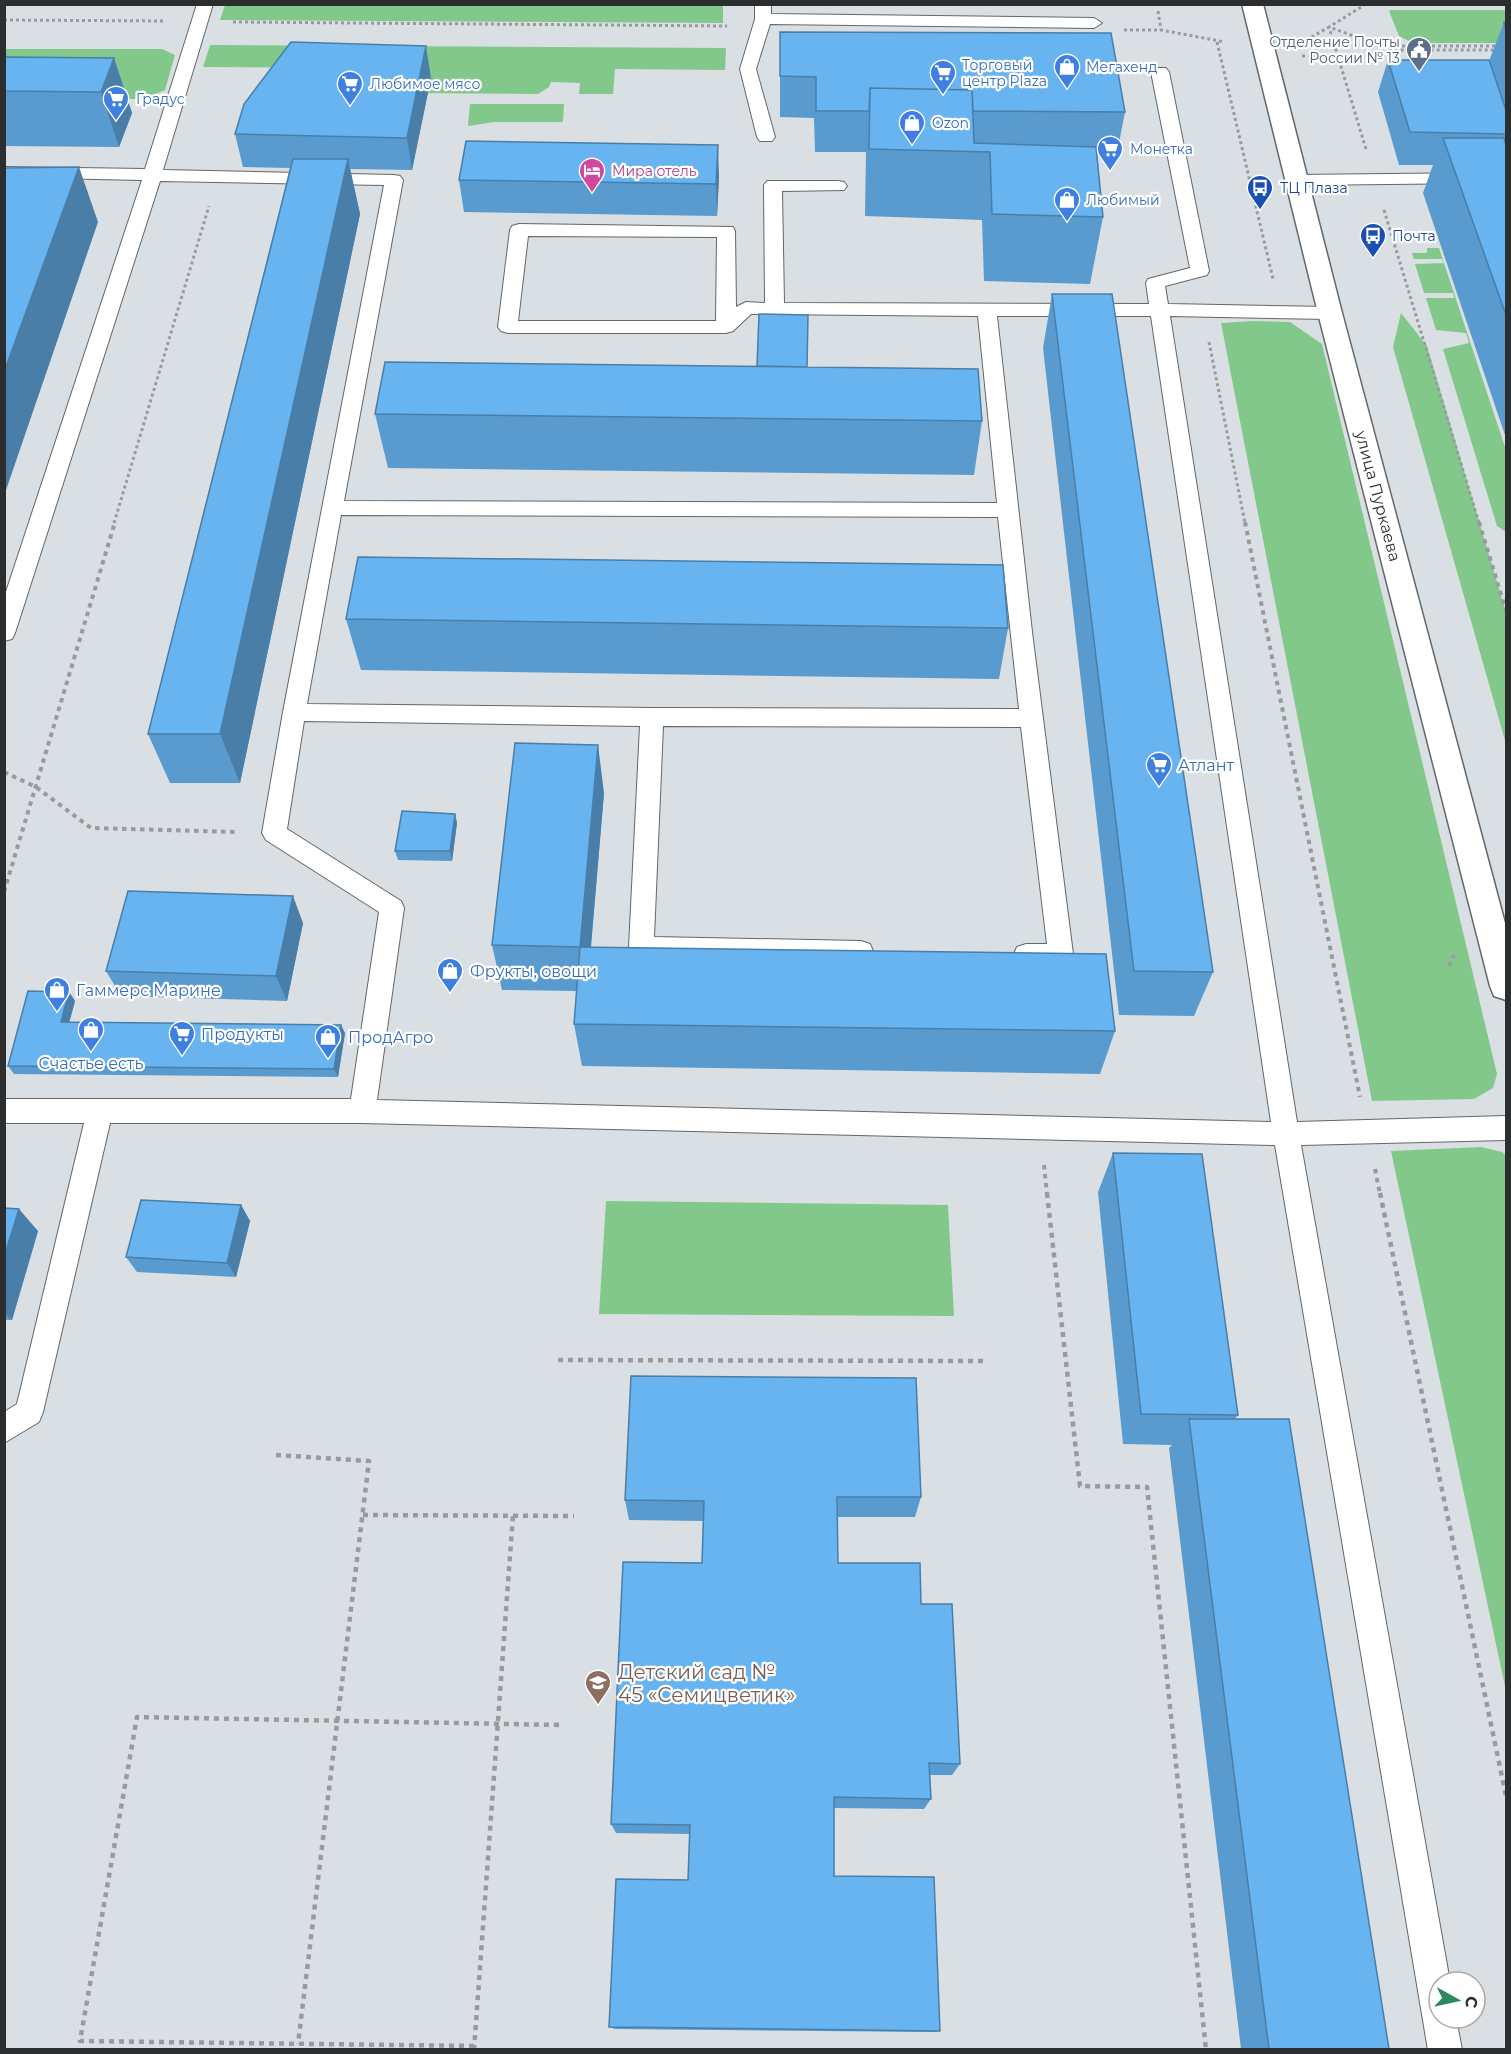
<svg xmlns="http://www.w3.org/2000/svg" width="1511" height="2054" viewBox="0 0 1511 2054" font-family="Montserrat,sans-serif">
<rect width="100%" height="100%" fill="#dadfe4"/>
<path fill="#83c88b" d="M225,5L723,4V23L220,20Z
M1391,10H1506V43H1413L1399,36L1389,11Z
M210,45L726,48L725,70L615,69L613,94H579L580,83L551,82L549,87L538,94L419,93L422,68L203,67Z
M5,49H162L175,55L165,90L144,99H103L5,109Z
M470,104H564L563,122H494L468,126Z
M1427,248H1439L1506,450V532L1497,526L1443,349L1469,343L1466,333L1436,330L1426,298H1454L1453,293H1424L1415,264L1444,263L1442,259H1414L1412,253H1427Z
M1401,313L1427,346L1506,612V744L1393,347Z
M1253,321L1290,322L1322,344L1497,1074L1493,1088L1474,1099L1372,1101L1221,323Z
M1481,1147L1502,1152L1506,1155V1691L1391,1151Z
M606,1201L948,1205L954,1316L599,1314Z"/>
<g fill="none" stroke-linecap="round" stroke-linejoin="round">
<defs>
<path id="service" d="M197,4H213L163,170L394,175L400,176L403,180L344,501L997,503L978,316L751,314L733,331L726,333H508L501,331L498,327L510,230L512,226L519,224L733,227L735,231L736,307L746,302L765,303L764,185L767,181H838L844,182L847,186L844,190L782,191L784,303L1149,304L1146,283L1148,279L1190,268L1151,72L1154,68H1166L1169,72L1209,271L1207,275L1165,286L1168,304L1330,307L1337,309L1340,313L1337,317L1330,319L1170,316L1297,1122L1506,1116V1140L1301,1145L1450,1982H1439V2018H1456L1462,2050H1428L1275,1145L362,1123H110L43,1412L39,1422L4,1443V1412L17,1404L84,1123H4V1099H351L379,912L266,840L262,833L283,712L384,185L160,181L15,633L12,639L4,641V598L142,180L4,177V167L145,169ZM528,236L717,237L716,321H518ZM997,316H1151L1271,1122L377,1100L404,908L401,901L287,829L304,721L640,726L629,947L632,954L641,957L861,961L870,958L873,951L870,944L861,941L654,937L663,726L1021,727L1047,944H1026L1017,947L1014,954L1017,961C1033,967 1054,967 1070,961L1073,954L1032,632ZM341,515L998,517L1019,709L652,708L307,704Z
M755,4H771V14L1094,18L1102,23L1094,28L770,24L756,69L775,137L772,141H760L757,137L740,69L755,19Z
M1482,173L1506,177V187L1482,183L1296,185L1290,184L1287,180L1290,176L1296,175Z"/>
<path id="secondary" d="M1242,4H1263L1342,313L1506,927V1000L1494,996L1490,986L1318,313Z"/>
</defs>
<use href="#service" stroke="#62676a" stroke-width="2"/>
<use href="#secondary" stroke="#62676a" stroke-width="3"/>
<path stroke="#979b9f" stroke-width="3" stroke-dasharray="3 3" stroke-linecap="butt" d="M1366,4L1329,27L1366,149
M1158,11L1161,30
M4,20L166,21
M233,22L727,26
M1124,30H1161L1225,42
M1217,42L1273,279L1271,280
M1301,43L1329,27L1392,50H1506
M1384,46H1506
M1302,56H1337
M1384,210L1479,523
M1209,342L1245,523
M114,523L209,206"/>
<path stroke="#979b9f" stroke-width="4" stroke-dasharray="4.5 4.5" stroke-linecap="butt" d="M1245,522L1360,1097
M1479,522L1506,611
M4,772L36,787L91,828L237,832
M4,892L115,522
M1449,966L1454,955
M1044,1165L1047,1194
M1375,1169L1380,1194"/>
<path stroke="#979b9f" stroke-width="4.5" stroke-dasharray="5 5" stroke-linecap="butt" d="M1047,1193L1080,1486L1147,1487L1206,2050
M1380,1193L1506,1796
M558,1360L983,1361
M276,1455L369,1461L298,2044
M363,1515L574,1516
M474,2046L80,2041L137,1717L562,1725
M474,2050L513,1515"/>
<use href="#service" fill="#fff" fill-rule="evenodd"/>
<use href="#secondary" fill="#fff" fill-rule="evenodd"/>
</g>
<path fill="#599bce" d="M1504,22H1506V438L1423,193L1433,165H1399L1378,92L1388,60L1489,61Z
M780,32L1125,112L1117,153H1097L1103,217L1090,284L984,281L982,220L865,216L866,152H815L814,118L780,117Z
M4,57L114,58L132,113L119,147L4,146Z
M431,78L412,170L350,169L360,214L240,783H170L148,734L290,168L243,167L235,134Z
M719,177L717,216L464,212L459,180Z
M1052,294L1213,972L1194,1016L1119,1015L1043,348Z
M807,367L982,421L974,475L388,468L375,414Z
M346,619L1008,628L999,679L361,670Z
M604,793L591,947L1115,1031L1100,1074L582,1066L574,1024L577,991L502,990L492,945Z
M455,814L457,823L452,861L398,860L395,851Z
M303,923L287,1001L121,996L106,971Z
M69,992L75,1001L69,1022L345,1033L338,1077L14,1074L8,1066Z
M1113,1153L1238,1415L1235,1419L1389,2049H1241L1169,1448L1172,1445L1123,1444L1098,1192Z
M241,1205L250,1221L236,1277L137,1272L126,1257Z
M4,1208L38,1231L12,1320H4Z
M631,1376L921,1497L915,1517H837L838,1563L921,1604L960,1764L952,1775H930L931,1799L924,1809L834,1808V1876L940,2031L933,2032L615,2029L609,2027L688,1880L690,1834L616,1833L611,1824L702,1563L703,1521L629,1520L625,1500Z"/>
<path fill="#497ea8" d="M426,46L431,78L412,170L407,138Z
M114,58L132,113L119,147L101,92Z
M718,145L719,177L717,216L716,184Z
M348,159L360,214L240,783L220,734Z
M79,167L98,222L4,496V372Z
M598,745L604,793L587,991L580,947Z
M455,814L457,823L452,861L450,851Z
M293,896L303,923L287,1001L276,976Z
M69,992L75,1001L67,1031L61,1022Z
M341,1025L345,1033L338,1077L334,1069Z
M241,1205L250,1221L236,1277L227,1263Z
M19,1209L38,1231L12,1320L4,1313V1257Z"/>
<path fill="#68b4f0" stroke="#497ea8" stroke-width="1.5" d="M1504,22H1506V31Z
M780,32L1111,33L1125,112L973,111L972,90L870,88L869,111H816V77L780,76Z
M291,42L426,46L407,138L235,134L244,104Z
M4,57L114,58L101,92L4,91Z
M1388,60H1489L1506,110V134L1410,132Z
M870,88L972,90L974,143L1096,147L1103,217L992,214L990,152L869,149Z
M1443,138H1504L1506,145V315Z
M466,141L718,145L716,184L459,180Z
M293,159H348L220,734H148Z
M79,167L4,372V168Z
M1052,294H1112L1213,972L1134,971Z
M759,314L808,315L807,367L757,366Z
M385,362L978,369L982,421L375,414Z
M358,557L1003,565L1008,628L346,619Z
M515,743L598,745L580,947L1106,954L1115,1031L574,1024L580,947L492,945Z
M402,811L455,814L450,851H395Z
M128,891L293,896L276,976L106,971Z
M28,991L69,992L61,1022L341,1025L334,1069L8,1066Z
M1113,1153L1202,1154L1238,1415L1141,1414Z
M141,1200L241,1205L227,1263L126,1257Z
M4,1208L19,1209L4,1257Z
M631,1376L916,1378L921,1497H837L838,1563H920L921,1604H952L960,1764L929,1763L931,1799L834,1797V1876L934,1877L940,2031L609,2027L616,1879L688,1880L689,1851L690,1825L611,1824L623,1562L702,1563L704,1501L625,1500Z
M1189,1419H1289L1389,2049H1269Z"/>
<defs>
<symbol id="civic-pin" viewBox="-11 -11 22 30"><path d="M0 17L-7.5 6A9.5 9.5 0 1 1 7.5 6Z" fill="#5c6f8a" stroke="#fff"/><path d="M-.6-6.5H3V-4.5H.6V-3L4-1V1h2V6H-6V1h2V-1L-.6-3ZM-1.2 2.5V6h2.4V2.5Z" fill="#fff"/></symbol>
<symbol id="shop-pin" viewBox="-11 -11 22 30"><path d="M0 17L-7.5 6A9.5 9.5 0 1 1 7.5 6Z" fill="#3f7fe0" stroke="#fff"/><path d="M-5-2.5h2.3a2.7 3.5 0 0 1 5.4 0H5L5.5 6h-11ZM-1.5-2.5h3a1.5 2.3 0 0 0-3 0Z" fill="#fff"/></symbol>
<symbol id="supermarket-pin" viewBox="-11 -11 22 30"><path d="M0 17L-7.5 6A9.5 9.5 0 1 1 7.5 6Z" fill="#3f7fe0" stroke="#fff"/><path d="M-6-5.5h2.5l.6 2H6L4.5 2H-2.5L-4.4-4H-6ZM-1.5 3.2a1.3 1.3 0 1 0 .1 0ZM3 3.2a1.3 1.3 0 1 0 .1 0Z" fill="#fff"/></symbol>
<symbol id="hotel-pin" viewBox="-11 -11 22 30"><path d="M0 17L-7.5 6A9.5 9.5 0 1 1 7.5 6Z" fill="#d1479c" stroke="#fff"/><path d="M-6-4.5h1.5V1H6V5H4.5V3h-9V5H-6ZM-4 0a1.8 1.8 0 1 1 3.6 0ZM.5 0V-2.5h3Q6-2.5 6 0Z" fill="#fff"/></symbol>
<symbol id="bus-pin" viewBox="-11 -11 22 30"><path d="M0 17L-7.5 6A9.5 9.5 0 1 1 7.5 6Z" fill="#1a4fb4" stroke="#fff"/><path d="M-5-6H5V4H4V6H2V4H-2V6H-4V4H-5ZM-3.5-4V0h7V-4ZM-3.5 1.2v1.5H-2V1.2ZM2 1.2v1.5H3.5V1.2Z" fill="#fff"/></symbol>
<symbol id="school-pin" viewBox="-11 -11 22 30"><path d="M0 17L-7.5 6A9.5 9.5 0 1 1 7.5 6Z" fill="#8d6e63" stroke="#fff"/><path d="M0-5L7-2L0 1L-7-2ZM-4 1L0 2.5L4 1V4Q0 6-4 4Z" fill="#fff"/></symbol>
</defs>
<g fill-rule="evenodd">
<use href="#civic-pin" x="1404" y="35" width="30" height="40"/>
<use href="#shop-pin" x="1052" y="52" width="30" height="40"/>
<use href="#supermarket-pin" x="928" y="58" width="30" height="40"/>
<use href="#supermarket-pin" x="335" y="69" width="30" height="40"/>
<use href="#supermarket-pin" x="101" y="84" width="30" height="40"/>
<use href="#shop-pin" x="897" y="108" width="30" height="40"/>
<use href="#supermarket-pin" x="1095" y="134" width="30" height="40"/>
<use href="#hotel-pin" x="577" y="156" width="30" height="40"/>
<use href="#bus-pin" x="1245" y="173" width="30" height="40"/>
<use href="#shop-pin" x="1052" y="185" width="30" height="40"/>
<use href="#bus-pin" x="1358" y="221" width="30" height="40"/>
<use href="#supermarket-pin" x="1144" y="750" width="30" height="40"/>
<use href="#shop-pin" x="435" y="956" width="30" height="40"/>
<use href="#shop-pin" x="42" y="975" width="30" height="40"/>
<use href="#shop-pin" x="76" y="1015" width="30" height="40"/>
<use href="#supermarket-pin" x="167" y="1019" width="30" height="40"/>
<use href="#shop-pin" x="313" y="1022" width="30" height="40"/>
<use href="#school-pin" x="583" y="1668" width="30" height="40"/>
</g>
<g text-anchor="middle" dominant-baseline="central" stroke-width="4.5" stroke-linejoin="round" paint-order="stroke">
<g font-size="14" fill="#4e5e75" stroke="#fff" text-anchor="end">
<text x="1400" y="42">Отделение Почты<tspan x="1400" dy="16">России № 13</tspan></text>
</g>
<g font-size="14" fill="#366cbe" stroke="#fff" text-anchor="start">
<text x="962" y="65">Торговый<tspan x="962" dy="16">центр Plaza</tspan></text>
<text x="1086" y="67">Мегахенд</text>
<text x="370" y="84">Любимое мясо</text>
<text x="136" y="99">Градус</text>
<text x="932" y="123">Ozon</text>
<text x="1130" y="149">Монетка</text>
<text x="1086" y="200">Любимый</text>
</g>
<g font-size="14" fill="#b23c85" stroke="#fff" text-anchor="start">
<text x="612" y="171">Мира отель</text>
</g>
<g font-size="14" fill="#164399" stroke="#fff" text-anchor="start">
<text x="1280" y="188">ТЦ Плаза</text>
<text x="1392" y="236">Почта</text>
</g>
<g font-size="16" fill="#2b2d2f" stroke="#fff">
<text transform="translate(1378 496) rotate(75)">улица Пуркаева</text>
</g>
<g font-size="16" fill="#366cbe" stroke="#fff" text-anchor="start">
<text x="1178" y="765">Атлант</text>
<text x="470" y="971">Фрукты, овощи</text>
<text x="76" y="990">Гаммерс Марине</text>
<text x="201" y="1034">Продукты</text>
<text x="348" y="1037">ПродАгро</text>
<text x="91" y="1063" text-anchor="middle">Счастье есть</text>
</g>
<g font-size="20" fill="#785e54" stroke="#fff" text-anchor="start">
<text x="618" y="1672">Детский сад №<tspan x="618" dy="23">45 «Семицветик»</tspan></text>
</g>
</g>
<rect width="1511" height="2054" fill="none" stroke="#2b2d2f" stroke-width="12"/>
<g transform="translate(1457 2000) rotate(98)"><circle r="28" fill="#ffffff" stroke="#aaabac" stroke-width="1.5"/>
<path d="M0-4.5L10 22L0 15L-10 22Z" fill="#2c8961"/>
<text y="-9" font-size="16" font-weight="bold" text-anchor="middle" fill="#2b2d2f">С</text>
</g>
</svg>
